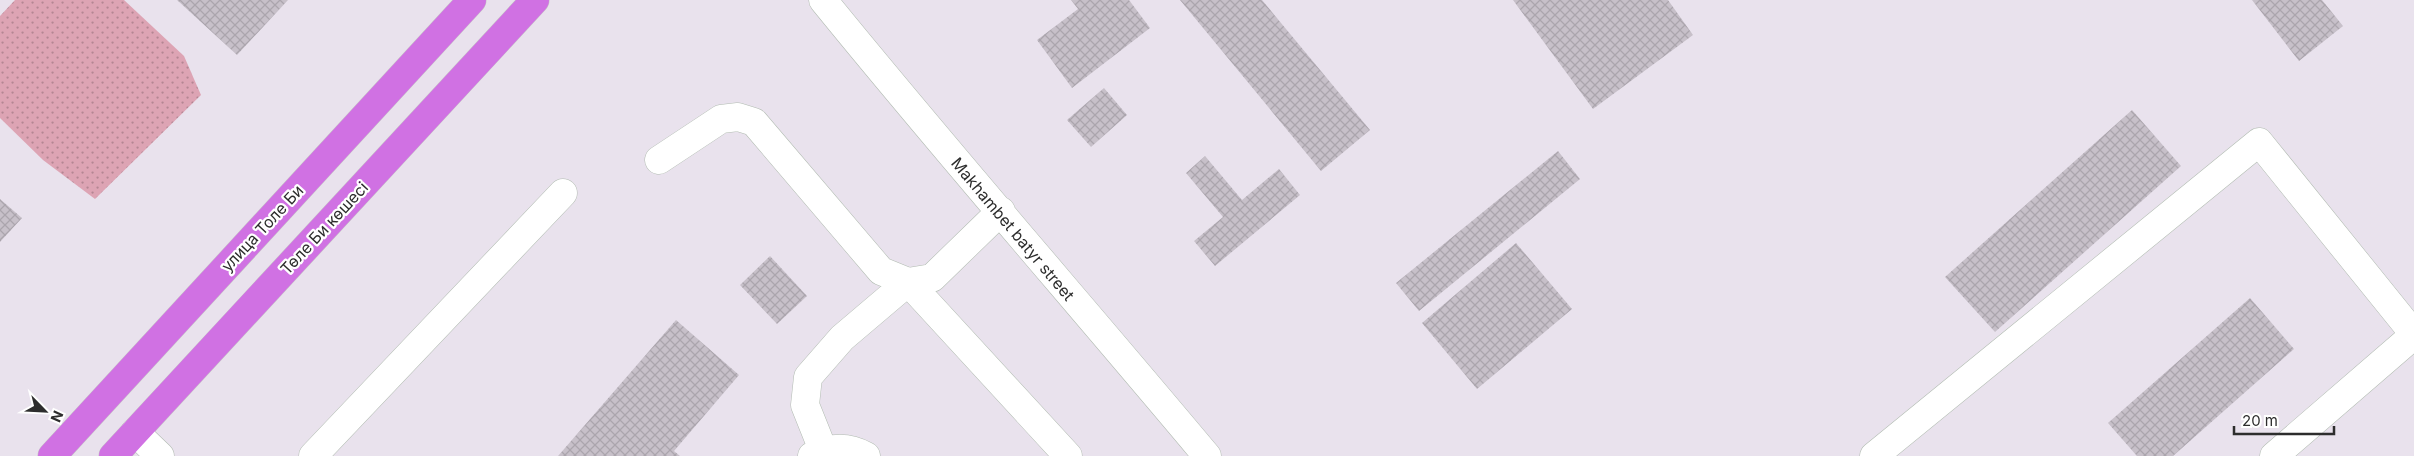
<svg xmlns="http://www.w3.org/2000/svg" width="2414" height="456" viewBox="0 0 2414 456" font-family="Inter,sans-serif">
<defs>
<pattern id="grass-dots" width="8" height="8" patternUnits="userSpaceOnUse" patternTransform="scale(1.25)"><rect width="8" height="8" fill="#dda4b4"/><path d="M2 2h.1M6 6h.1" fill="none" stroke="#b48693" stroke-width="1.8" stroke-linecap="round"/></pattern>
<pattern id="building-cross-hatch" width="8" height="8" patternUnits="userSpaceOnUse" patternTransform="scale(1.25)"><rect width="8" height="8" fill="#c7c0c9"/><path d="M0 0l8 8M0 8l8-8" fill="none" stroke="#aba5ad"/></pattern>
</defs>
<rect width="100%" height="100%" fill="#e9e2ed"/>
<path fill="url(#grass-dots)" d="M15,0H124L184,56L201,95L95,199L43,160L0,118V16Z"/>
<path fill="url(#building-cross-hatch)" d="M177,0H288L237,55Z
M1071,0H1129L1150,28L1072,88L1037,40L1078,9Z
M1180,0H1262L1370,130L1321,171Z
M1513,0H1668L1693,35L1593,109Z
M2252,0H2322L2343,26L2299,61Z
M1104,88L1127,115L1091,147L1067,120Z
M2132,110L2181,166L1995,332L1945,277Z
M1558,151L1580,179L1419,311L1396,283Z
M1205,156L1242,200L1279,169L1300,195L1215,266L1194,241L1223,217L1186,173Z
M0,199L22,218L0,242Z
M1516,243L1572,309L1477,389L1422,323Z
M770,256L807,296L777,324L740,285Z
M2250,298L2294,349L2173,456H2137L2108,423Z
M676,320L739,375L674,451L680,456H558Z"/>
<g fill="none" stroke-linecap="round" stroke-linejoin="round">
<defs>
<path id="minor" d="M823,0C948,154 1079,303 1207,456
M659,160L721,119L738,117L754,122L881,271L908,282L932,278L1001,211
M135,432L160,456
M823,450L805,405L808,377L842,338L908,282L1068,456
M313,456L563,193
M812,456C830,447 848,446 866,456
M1874,456L2259,142L2414,334
M2274,456L2414,335"/>
<path id="major" d="M52,456L472,0
M113,456L535,0"/>
</defs>
<use href="#minor" stroke="#b2bcb2" stroke-width="29"/>
<use href="#major" stroke="#c4c4c4" stroke-width="29"/>
<use href="#minor" stroke="#fff" stroke-width="28"/>
<use href="#major" stroke="#d071e3" stroke-width="28"/>
</g>
<g text-anchor="middle" dominant-baseline="central" stroke-width="4.5" stroke-linejoin="round" paint-order="stroke">
<g font-size="16" fill="#2d2d2d" stroke="#fff">
<text transform="translate(262 228) rotate(-47)">улица Толе Би</text>
<text transform="translate(324 228) rotate(-47)">Төле Би көшесі</text>
<text transform="translate(1013 229) rotate(50)">Makhambet batyr street</text>
</g>
</g>
<g transform="translate(45 411) rotate(114)" stroke="#ffffff" stroke-width="4" paint-order="stroke">
<path d="M0-4L9 19L0 12L-9 19Z" fill="#2d2d2d"/>
<text y="-8" font-size="14" font-weight="bold" text-anchor="middle" fill="#2d2d2d">N</text>
</g>
<path d="M2234 426v8h100v-8" fill="none" stroke="#2d2d2d" stroke-width="2.5"/>
<text x="2242" y="426" font-size="15" fill="#2d2d2d" stroke="#ffffff" stroke-width="4" paint-order="stroke">20 m</text>
</svg>
